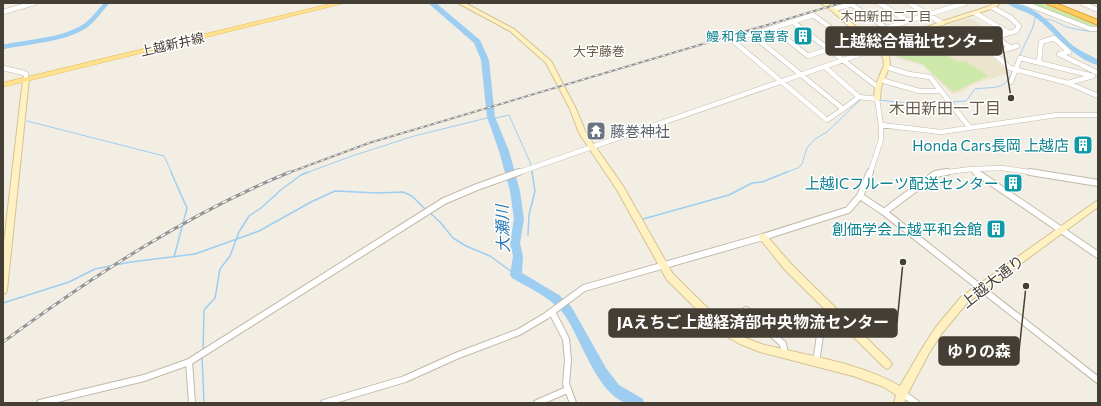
<svg xmlns="http://www.w3.org/2000/svg" width="1101" height="406" viewBox="0 0 1101 406" font-family="Commissioner,'Noto Sans JP',sans-serif">
<rect width="100%" height="100%" fill="#f3eee4"/>
<path fill="#ece4cd" d="M970,18L998,35L981,40L992,47L988,53L1009,73L974,84L961,92L952,94L922,65L897,58L889,48L933,30Z"/>
<path fill="#cce9aa" d="M1027,3H1041L1098,26V27L1094,28Z
M920,38L958,62L965,61L988,76L953,92L923,64L899,57L893,49Z"/>
<g fill="none" stroke-linecap="round" stroke-linejoin="round">
<path stroke="#9dcef2" stroke-width="1" d="M1043,19C1054,19 1057,23 1067,27C1077,30 1087,31 1098,32
M1019,57L1033,27L1036,14
M879,100L914,104L948,102
M952,102L966,101L975,89C994,86 1007,92 1013,69
M492,119L509,115L530,162L532,173
M27,121L164,156L172,173
M306,173L355,155L414,136L491,117
M784,173L798,168L802,164L807,148L815,139L827,132L861,99"/>
<path stroke="#9dcef2" stroke-width="1.5" d="M171,172L187,208L174,257
M429,212L440,222L453,238L466,246L490,256L516,275
M643,219L729,195L752,183L762,182L787,172
M528,235L529,215L535,191L532,172
M3,303L69,282L95,269L131,262L195,254L259,231L311,202L335,191L378,193L403,192L412,196L426,210
M203,352L204,310L215,298L220,269L230,256L239,232L249,216L261,208L282,189L301,175L308,172
M202,355L204,403"/>
<path stroke="#9dcef2" stroke-width="4.5" d="M3,47C29,41 62,41 85,26C94,20 100,10 107,3"/>
<path fill="#9dcef2" fill-rule="evenodd" d="M428,3H436L480,40L489,60L495,117L509,151L520,191L524,219L520,243L523,256L522,273L559,295L571,306L606,368L619,385L643,399L644,403C639,403 631,404 626,403C596,393 581,337 563,313C550,297 529,288 512,278L510,275L513,256L510,243L514,219L510,191L499,151L487,117L481,60L474,43Z
M1007,3C1036,3 1052,26 1071,44C1078,50 1090,55 1098,60V65C1073,59 1055,32 1035,17C1027,11 1015,10 1007,3Z"/>
<defs>
<path id="street-far1" d="M879,3L908,21L965,3
M909,3L942,23
M1024,3L1091,29H1098
M1082,3L1098,10
M851,4L902,39
M992,7L1011,18L1019,26L1016,31L995,37L1011,48
M833,9L853,4
M3,12L34,3
M975,13L1009,33
M813,15L850,42L808,56L773,28Z
M793,22L878,87
M887,28L908,21
M751,34L843,109L859,97
M732,40L827,120L843,109
M732,40L773,28
M1017,46L993,53L1010,68L1068,83L1098,96
M1039,62L1041,42L1054,38L1069,52L1059,54L1098,73
M825,67L859,97L877,99L881,125V140L870,173
M886,67L909,74L930,77L970,128
M3,68L24,73L26,74V79
M881,80L919,91H939
M1011,82L1020,58L1093,76L1068,83
M881,125L941,132L1057,115H1098
M971,169L977,173
M517,173L878,48
M940,173L971,169L1002,168L1036,173"/>
<path id="street" d="M976,172L1098,255
M1030,172L1098,183
M860,196L884,212L1098,380
M884,212L935,174L947,172
M746,310L783,344L785,355
M552,312L566,339L568,360L566,384L573,403
M189,362L192,403
M816,363L820,335
M902,393L916,403
M40,403L144,378L189,362L444,201L477,187L519,172
M324,403L405,379L456,356L519,332L546,316L584,288L763,237L848,210L860,196L870,172
M537,403L567,390"/>
<path id="secondary" d="M458,3H465L514,29L551,61L576,109L586,133L623,186L673,274L728,328L746,338L761,344C805,355 861,363 900,386L923,347L936,327L961,297L1098,200V207L967,303L942,333L929,353L907,395L904,403H894L896,395L884,387L853,376L760,352L740,344L722,334L667,280L617,190L579,133L570,109L546,63L510,31Z
M820,3H827L835,8L878,46L940,22L990,6L994,3H1001L994,8L944,24L882,49L889,56L890,65L881,87L880,99L877,101L874,99L875,87L884,65L883,57L831,10Z
M26,77L29,79L7,290L6,293L3,294V251L23,79Z
M763,234L766,235L792,265L890,361L892,364L890,367L887,369L884,367L786,271L760,239L759,237L760,235Z"/>
<path id="primary" d="M334,3H345L3,87V83Z"/>
<path id="highway" d="M1045,3H1055L1098,20V25Z"/>
</defs>
<use href="#street-far1" stroke="#c1b9a9" stroke-width="5.5"/>
<use href="#street" stroke="#c1b9a9" stroke-width="8"/>
<use href="#secondary" stroke="#d5c391" stroke-width="2"/>
<use href="#primary" stroke="#e8c05d" stroke-width="1"/>
<use href="#highway" stroke="#e3a22e" stroke-width="2"/>
<use href="#street-far1" stroke="#fff" stroke-width="4.5"/>
<use href="#street" stroke="#fff" stroke-width="6"/>
<use href="#secondary" fill="#fff1c1" fill-rule="evenodd"/>
<use href="#primary" fill="#ffe190" fill-rule="evenodd"/>
<use href="#highway" fill="#ffcd62" fill-rule="evenodd"/>
<defs>
<path id="rail-far1" d="M288,173L369,143L841,3"/>
<path id="rail" d="M3,342C93,276 187,214 290,172"/>
</defs>
<use href="#rail-far1" stroke="#949494" stroke-width="2"/>
<use href="#rail" stroke="#949494" stroke-width="3"/>
<use href="#rail-far1" stroke="#fff" stroke-width="1" stroke-dasharray="3.5" stroke-linecap="butt"/>
<use href="#rail" stroke="#fff" stroke-width="1.5" stroke-dasharray="5" stroke-linecap="butt"/>
</g>
<defs>
<symbol id="building-square" viewBox="-11 -11 22 22"><rect x="-9" y="-9" width="18" height="18" rx="4" fill="#0f9aa8" stroke="#fff"/><path d="M-4-6H4V6H1V3H-1V6H-4ZM-2.5-4.3h1.7v1.8h-1.7ZM.8-4.3h1.7v1.8H.8ZM-2.5-1h1.7V.8h-1.7ZM.8-1h1.7V.8H.8Z" fill="#fff"/></symbol>
<symbol id="temple-square" viewBox="-11 -11 22 22"><rect x="-9" y="-9" width="18" height="18" rx="4" fill="#6b7280" stroke="#fff"/><path d="M0-6L5-2H3V0L6.5 2.5H4V6H1.5V3h-3V6H-4V2.5H-6.5L-3 0V-2H-5Z" fill="#fff"/></symbol>
</defs>
<g fill-rule="evenodd">
<use href="#building-square" x="792" y="25" width="22" height="22"/>
<use href="#temple-square" x="585" y="120" width="22" height="22"/>
<use href="#building-square" x="1072" y="134" width="22" height="22"/>
<use href="#building-square" x="1002" y="172" width="22" height="22"/>
<use href="#building-square" x="985" y="218" width="22" height="22"/>
</g>
<g text-anchor="middle" dominant-baseline="central" stroke-width="3" stroke-linejoin="round" paint-order="stroke">
<g font-size="13" fill="#685c4a" stroke="#fff">
<text x="886" y="16">木田新田二丁目</text>
<text x="599" y="51">大字藤巻</text>
</g>
<g font-size="13" fill="#0d838f" stroke="#fff" text-anchor="end">
<text x="789" y="36">鰻 和食 冨喜寄</text>
</g>
<g font-size="13" fill="#453e34" stroke="#fff">
<text transform="translate(172 44) rotate(-13)">上越新井線</text>
</g>
<g font-size="15" fill="#5b616d" stroke="#fff" text-anchor="start">
<text x="610" y="131">藤巻神社</text>
</g>
<g font-size="15" fill="#0d838f" stroke="#fff" text-anchor="end">
<text x="1069" y="145">Honda Cars長岡 上越店</text>
<text x="999" y="183">上越ICフルーツ配送センター</text>
<text x="982" y="229">創価学会上越平和会館</text>
</g>
<g font-size="15" fill="#453e34" stroke="#fff">
<text transform="translate(992 281) rotate(-38)">上越大通り</text>
</g>
<g font-size="16" fill="#685c4a" stroke="#fff">
<text x="945" y="107">木田新田一丁目</text>
</g>
<g font-size="16" font-style="italic" fill="#2978b4" stroke="#fff">
<text transform="translate(502 229) rotate(-92)">大瀬川</text>
</g>
</g>
<path fill="none" stroke="#453e34" stroke-width="1.5" d="M1011 98L1002 41M903 262L897 323M1026 286L1019 351"/>
<g fill="#453e34" stroke="#fff" stroke-width="1.5">
<circle cx="1011" cy="98" r="4"/>
<circle cx="903" cy="262" r="4"/>
<circle cx="1026" cy="286" r="4"/>
</g>
<g fill="#453e34" stroke="#453e34" stroke-width="1.5">
<rect x="826" y="27" width="176" height="28" rx="4"/>
<rect x="609" y="309" width="288" height="28" rx="4"/>
<rect x="939" y="337" width="80" height="28" rx="4"/>
</g>
<g font-size="16" text-anchor="middle" font-weight="bold" fill="#fff">
<text x="914" y="47">上越総合福祉センター</text>
<text x="753" y="328">JAえちご上越経済部中央物流センター</text>
<text x="979" y="357">ゆりの森</text>
</g>
<rect width="1101" height="406" fill="none" stroke="#453e34" stroke-width="8"/>
</svg>
